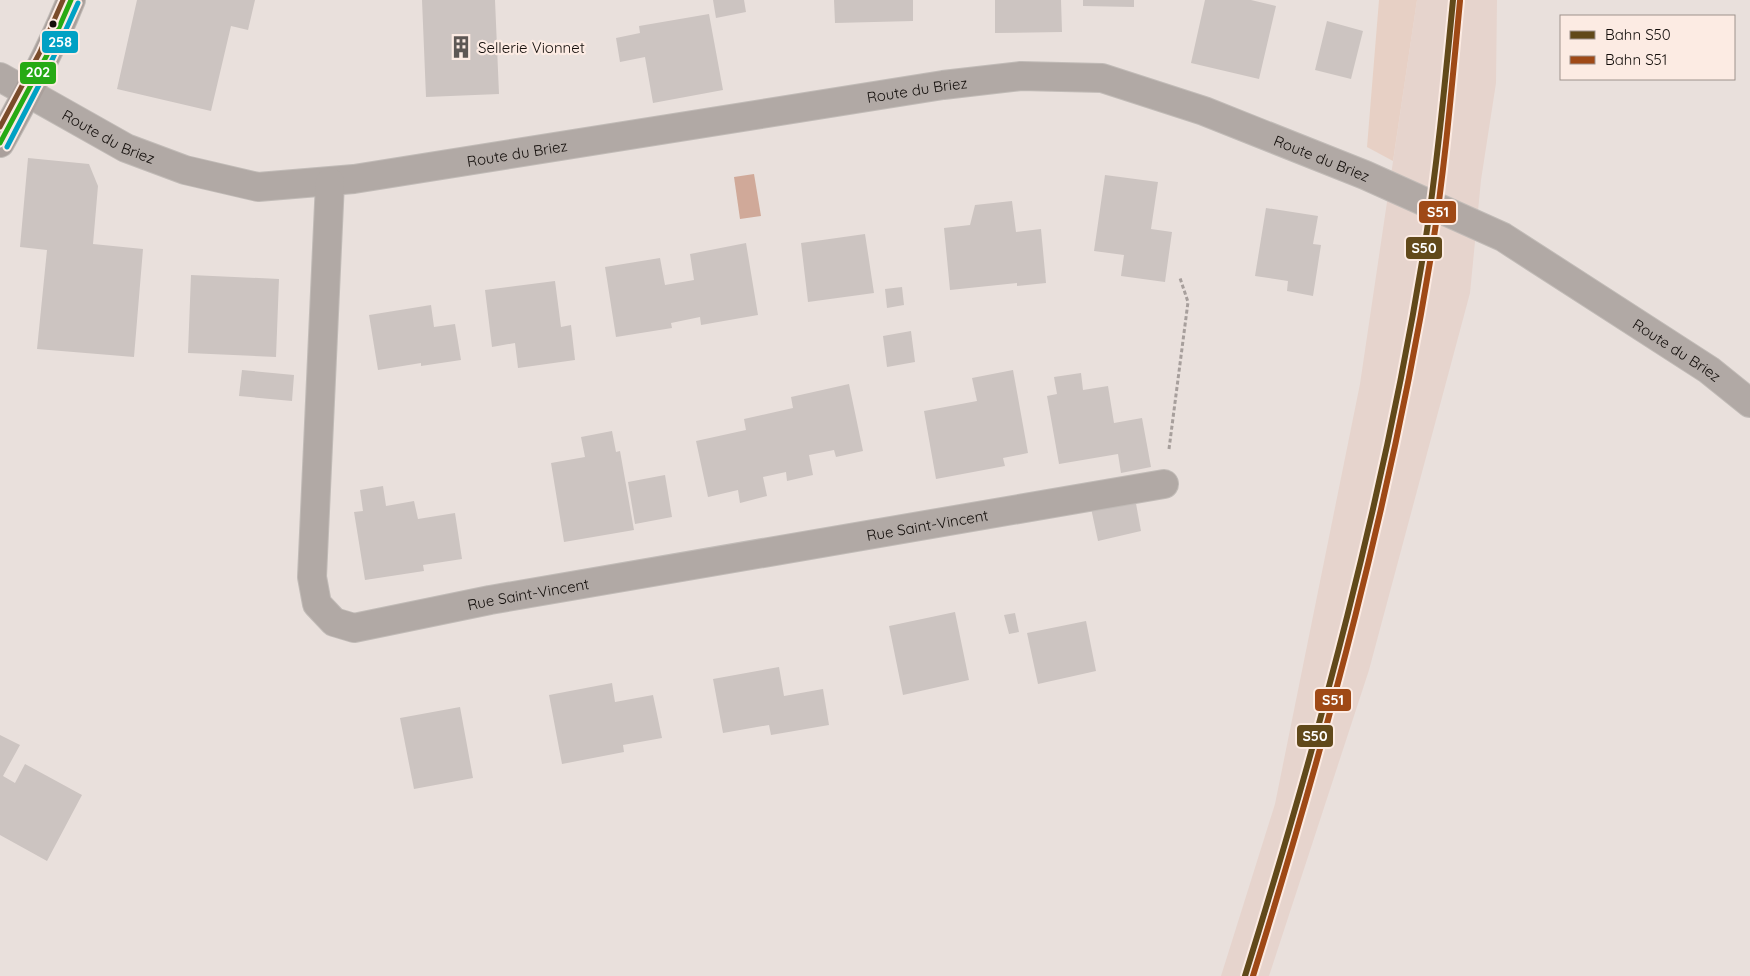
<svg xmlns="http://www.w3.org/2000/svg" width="1750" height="976" viewBox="0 0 1750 976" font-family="Quicksand,sans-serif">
<rect width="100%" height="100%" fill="#e9e0dc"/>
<path fill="#e6d4cd" d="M1417,0H1497L1496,83L1481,180L1470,293L1369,670L1269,976H1221L1275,804L1360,384Z"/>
<path fill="#e7d0c5" d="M1379,0H1417L1393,161L1367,147Z"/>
<path fill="#d0a999" d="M754,174L761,216L740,219L734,177Z"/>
<path fill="#ccc4c1" d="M137,0H255L248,30L231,26L211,111L117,89Z
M422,0H495L499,94L426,97Z
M713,0H744L746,12L716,18Z
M834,0H913V21L835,23Z
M995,0H1061L1062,32L995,33Z
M1083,0H1134V7L1083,6Z
M1205,0H1251L1276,6L1259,79L1191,63Z
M709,14L723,90L653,103L645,57L620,62L616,38L640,33L639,26Z
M1327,21L1363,31L1351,79L1315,70Z
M28,158L89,164L98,186L93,244L143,249L134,357L37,349L47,250L20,247Z
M1105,175L1158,182L1151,229L1172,232L1165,282L1121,276L1124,255L1094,251Z
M1012,201L1016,232L1041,229L1046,283L1017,286V283L950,290L944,228L970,225L975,205Z
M1266,208L1318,216L1313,244L1321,245L1313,296L1287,291L1288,281L1255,276Z
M865,234L874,293L808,302L801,243Z
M746,243L758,315L701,325L700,317L671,323L672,328L616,337L605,267L660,258L665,285L694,280L690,254Z
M191,275L279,279L276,357L188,353Z
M555,281L561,327L571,325L575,360L518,368L515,343L492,347L485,290Z
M902,287L904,305L887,308L885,289Z
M431,305L434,327L455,324L461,360L421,366V363L378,370L369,315Z
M911,331L915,362L887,367L883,336Z
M242,370L294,375L292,401L239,396Z
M1013,370L1028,453L1003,458L1005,466L936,479L924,411L977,401L972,378Z
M1081,373L1083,390L1108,386L1114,423L1142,418L1151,467L1121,473L1118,454L1059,464L1047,396L1057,394L1054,377Z
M849,384L863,451L836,457L834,450L809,455L813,475L787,481L786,472L763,477L767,496L740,503L738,490L708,497L696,441L746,430L744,419L793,408L791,397Z
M612,431L616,452L620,451L634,530L564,542L551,463L585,457L581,437Z
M665,475L672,517L635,524L628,482Z
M383,486L386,506L414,501L418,519L455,513L462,559L423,565L424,571L365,580L354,512L363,511L360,490Z
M1135,498L1141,531L1098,541L1091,508Z
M955,612L969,680L903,695L889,626Z
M1015,613L1019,632L1009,634L1004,615Z
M1086,621L1096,671L1038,684L1027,633Z
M779,667L784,696L823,689L829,725L771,735L769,725L723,733L713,679Z
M612,683L615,702L653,695L662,738L623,745L624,752L562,764L549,695Z
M460,707L473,778L414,789L400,718Z
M0,735L20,745L3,776L15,783L25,764L82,795L47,861L0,835Z"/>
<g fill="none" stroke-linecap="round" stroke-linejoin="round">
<defs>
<g id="minor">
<path id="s1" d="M0,77L126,148L185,170L258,187L354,179L943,85L1021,76L1102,78L1204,111L1365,175L1503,237L1709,370L1750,403"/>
<path id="s2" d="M330,182L312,577L317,604L334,622L354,628L490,600L1164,484"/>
</g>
<path id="primary" d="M0,143C26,96 51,50 71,0"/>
</defs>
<use href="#minor" stroke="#c1bbb7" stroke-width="30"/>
<use href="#primary" stroke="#c1bbb7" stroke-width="30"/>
<path stroke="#a79f9c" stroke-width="3" stroke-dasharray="4 2.5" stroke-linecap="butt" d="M1169,449L1188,302L1180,278"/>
<use href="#minor" stroke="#b1a9a5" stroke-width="28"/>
<use href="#primary" stroke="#aaa09c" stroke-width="28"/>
<defs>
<path id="bus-1" d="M0,143L47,55L71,0"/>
<path id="bus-2" d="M7,147L53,58L78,3"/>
<path id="bus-3" d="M0,127L40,52L63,0"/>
</defs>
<use href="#bus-1" stroke="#fcebe3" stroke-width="9"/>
<use href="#bus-2" stroke="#fcebe3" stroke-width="9"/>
<use href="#bus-3" stroke="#fcebe3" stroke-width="9"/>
<use href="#bus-1" stroke="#27aa14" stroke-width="5"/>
<use href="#bus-2" stroke="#01a1c4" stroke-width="5"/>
<use href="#bus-3" stroke="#7a4b2a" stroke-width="5"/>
<defs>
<path id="rail-1" d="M1245,976C1319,738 1384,496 1424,250C1437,167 1445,83 1453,0"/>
<path id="rail-2" d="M1253,976C1327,738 1392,496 1432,250C1445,167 1452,84 1460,1"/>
</defs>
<use href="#rail-1" stroke="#fcebe3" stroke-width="10"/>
<use href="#rail-2" stroke="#fcebe3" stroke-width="10"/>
<use href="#rail-1" stroke="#61491a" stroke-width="6"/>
<use href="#rail-2" stroke="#9f4916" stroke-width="6"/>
</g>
<defs>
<symbol id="building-bare" viewBox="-9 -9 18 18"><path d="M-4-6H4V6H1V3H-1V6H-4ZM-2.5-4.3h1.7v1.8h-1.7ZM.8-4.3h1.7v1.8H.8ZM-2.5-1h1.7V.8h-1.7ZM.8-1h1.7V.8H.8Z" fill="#5d5754" stroke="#fcebe3" stroke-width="2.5" paint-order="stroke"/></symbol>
</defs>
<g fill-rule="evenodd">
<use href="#building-bare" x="445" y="31" width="32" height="32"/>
</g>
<circle fill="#120d0a" stroke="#fcebe3" stroke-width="2" cx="53" cy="24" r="4.5"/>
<g text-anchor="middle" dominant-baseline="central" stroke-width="4.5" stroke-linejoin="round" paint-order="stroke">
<g font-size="15" fill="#120d0a" stroke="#fcebe3" text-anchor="start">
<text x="478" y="47">Sellerie Vionnet</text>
</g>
<g font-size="15" fill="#120d0a" stroke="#fcebe3">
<text stroke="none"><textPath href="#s1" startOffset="949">Route du Briez</textPath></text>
<text stroke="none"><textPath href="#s1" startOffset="124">Route du Briez</textPath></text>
<text stroke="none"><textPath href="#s1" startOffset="544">Route du Briez</textPath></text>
<text stroke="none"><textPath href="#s1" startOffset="1369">Route du Briez</textPath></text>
<text stroke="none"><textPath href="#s1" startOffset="1774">Route du Briez</textPath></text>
<text stroke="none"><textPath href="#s2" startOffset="1051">Rue Saint-Vincent</textPath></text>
<text stroke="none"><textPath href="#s2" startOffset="646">Rue Saint-Vincent</textPath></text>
</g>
</g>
<g stroke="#fcebe3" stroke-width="2">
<rect x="41" y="30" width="38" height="24" rx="5" fill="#01a1c4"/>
<rect x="19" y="61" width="38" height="24" rx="5" fill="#27aa14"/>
<rect x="1418" y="200" width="39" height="24" rx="5" fill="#9f4916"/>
<rect x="1405" y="236" width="38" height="24" rx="5" fill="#61491a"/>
<rect x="1314" y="688" width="38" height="24" rx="5" fill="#9f4916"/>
<rect x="1296" y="724" width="38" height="24" rx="5" fill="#61491a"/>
</g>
<g font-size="14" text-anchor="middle" font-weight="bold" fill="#fff">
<text x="60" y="47">258</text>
<text x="38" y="77">202</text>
<text x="1438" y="217">S51</text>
<text x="1424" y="253">S50</text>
<text x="1333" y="705">S51</text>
<text x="1315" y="741">S50</text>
</g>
<rect x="1560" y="15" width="175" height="65" fill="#fcebe3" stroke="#9e928c"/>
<rect x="1570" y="31" width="25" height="8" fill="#61491a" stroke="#9e928c"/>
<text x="1605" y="40" font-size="15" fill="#120d0a">Bahn S50</text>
<rect x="1570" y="56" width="25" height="8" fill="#9f4916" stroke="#9e928c"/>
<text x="1605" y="65" font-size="15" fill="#120d0a">Bahn S51</text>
</svg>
